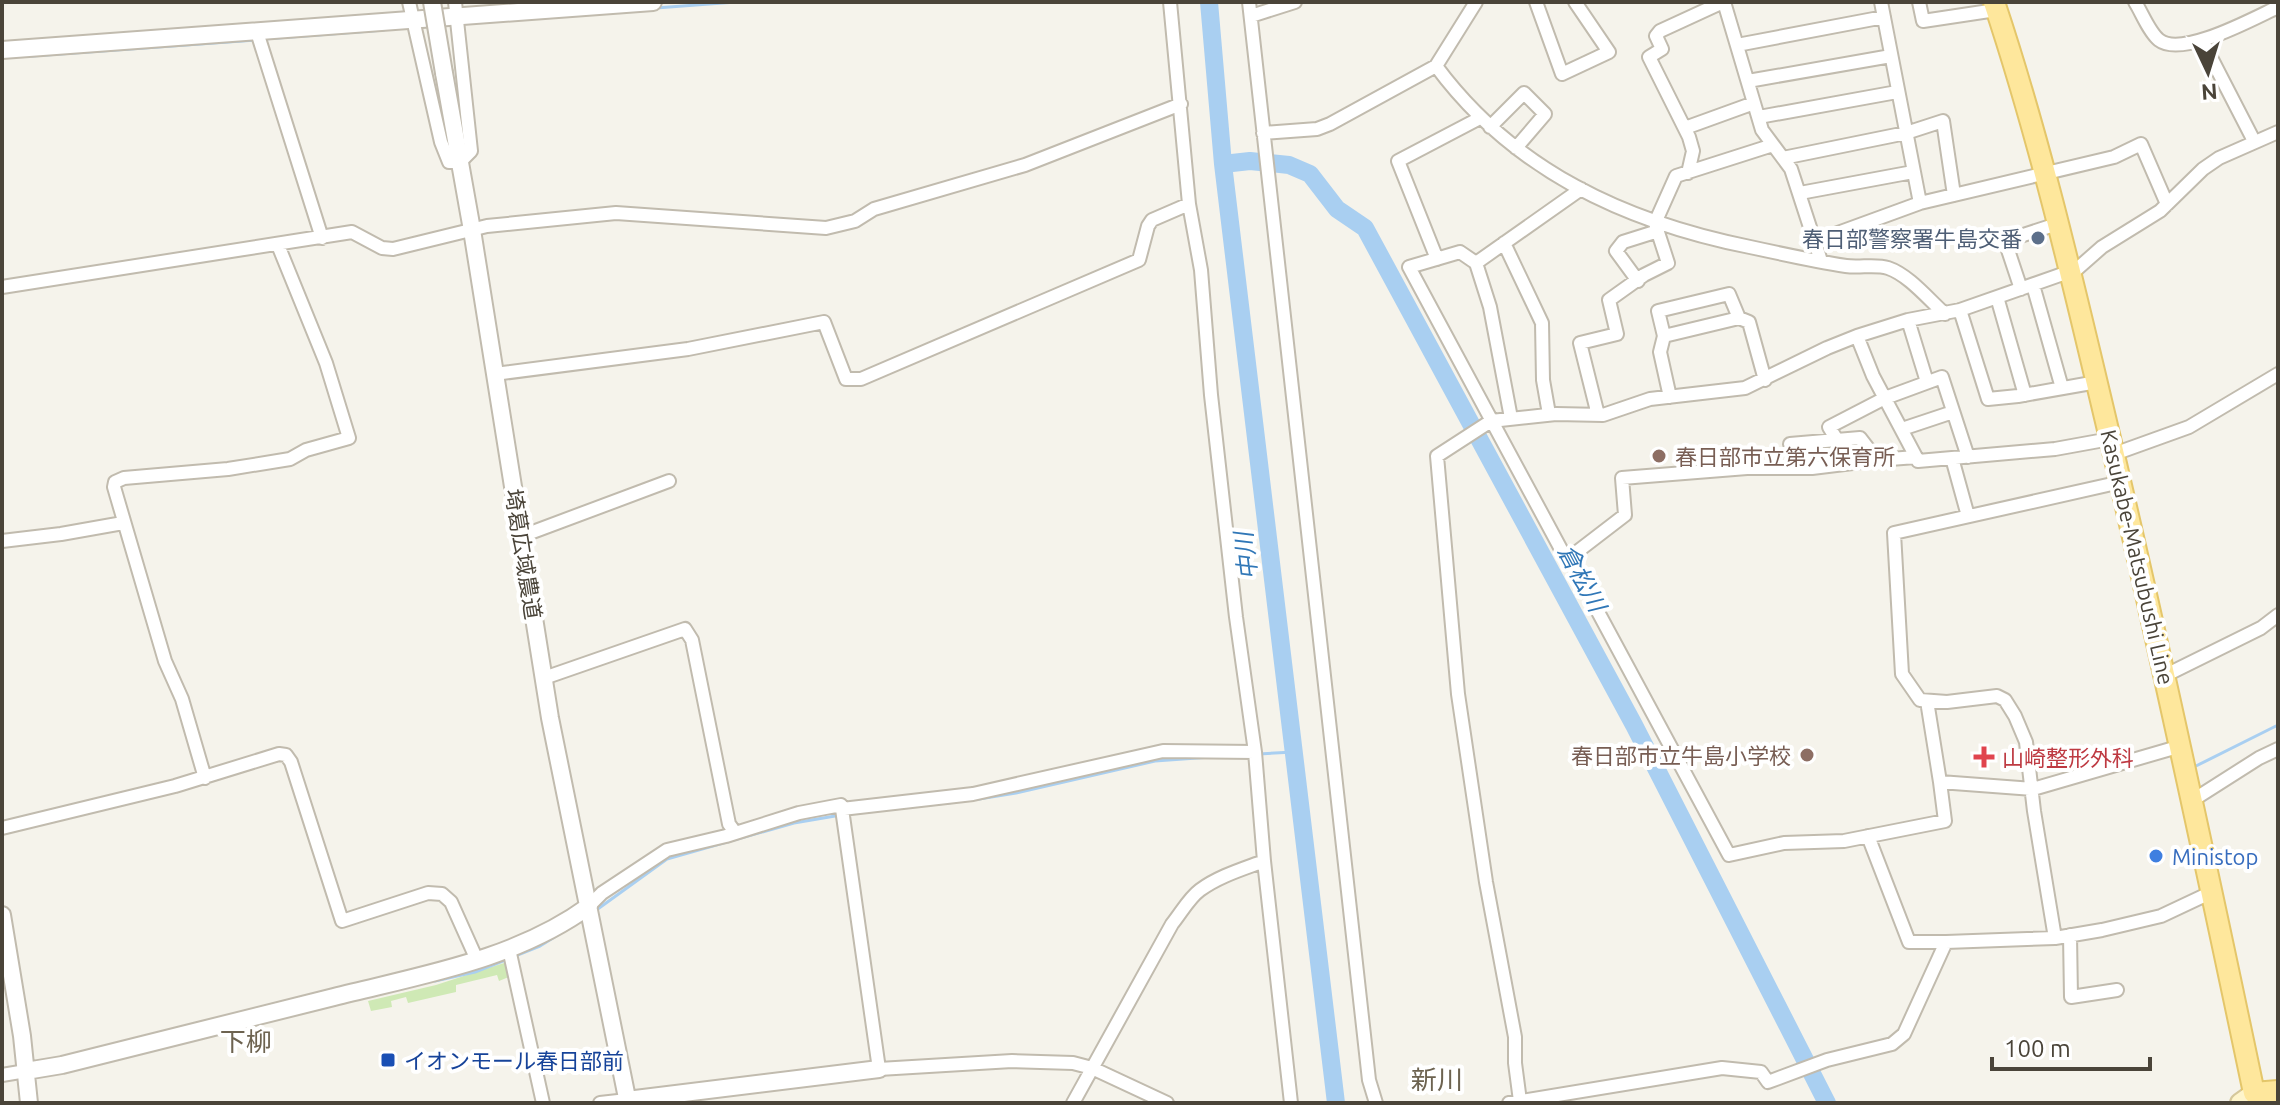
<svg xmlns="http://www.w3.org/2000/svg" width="2280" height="1105" viewBox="0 0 2280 1105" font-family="Ubuntu,'Noto Sans JP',sans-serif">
<rect width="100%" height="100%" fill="#f5f3eb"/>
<path fill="#cfe9b5" d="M504,963L509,967L511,976L499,981L497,975L456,985V992L408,1003L406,997L391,1001L392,1007L371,1011L368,1001L436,985Z"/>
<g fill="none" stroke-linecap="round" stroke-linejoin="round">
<path stroke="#a9cff1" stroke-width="3" d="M656,8L736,2
M264,39L384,30
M32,56L256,40
M1259,754L1294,752
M2194,767L2278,725
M979,799L1016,793L1155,761L1211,757
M864,812L956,802
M595,911L667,859L794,823L841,815
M515,956L540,946L582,920
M435,981L475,972L508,959"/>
<path stroke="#a9cff1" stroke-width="18" d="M1209,2L1223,164L1336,1103
M1223,164L1250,161L1289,165L1310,174L1337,209L1365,228L1634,725L1827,1103"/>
<defs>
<path id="minor" d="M409,2L441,142L449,162H460L471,151L455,2
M1170,2L1189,204L1201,270L1211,395L1236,617L1255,752L1264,861L1291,1103
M1249,2L1369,1080L1376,1103
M1536,2L1562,74L1609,52L1575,2
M1724,2L1762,130L1791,169L1821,261
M1881,2L1920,203
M1919,2L1923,21L1996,10
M2135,2C2142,13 2149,32 2159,40C2182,58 2254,18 2278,7
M1251,16L1295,2
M257,32L322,238
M2203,42L2254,141
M1737,45L1884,17
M1436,66C1513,170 1625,222 1750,247C1782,254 1814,261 1846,266C1859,268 1876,264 1888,268C1909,275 1929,300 1945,314
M1748,81L1891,56
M1759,117L1897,92
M1490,127L1524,93L1545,114L1516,148
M1685,128L1754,103
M1263,133L1317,129L1330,124L1436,66L1476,2
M1783,158L1906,133L1943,121L1954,195
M1688,173L1693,151L1689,137L1649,57L1662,49L1656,36L1660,31L1723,2
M1800,193L1913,172
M1816,241L1920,203L2114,157L2141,144L2167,204
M1504,243L1542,323L1543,380L1549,414
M1437,259L1398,161L1480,118
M1476,263L1581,189
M1638,281L1616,251L1623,242L1658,231
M2033,285L2062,388
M2,287L352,232L382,248L393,249L487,226L616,213L826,228L855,221L874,209L1025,165L1181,104
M2021,289L2005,241L2057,224
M1997,297L2025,395
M1960,310L1988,399L2018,396L2097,382
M1908,320L1927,382
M1664,336L1739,318
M1857,336L1873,376L1916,457
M495,374L688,349L824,322L846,379H861L1139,260L1148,226L1152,220L1189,204
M1670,397L1660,352L1664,336L1658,311L1729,294L1739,318L1749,322L1765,380
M1598,415L1580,343L1617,334L1609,300L1644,275L1668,263L1655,223L1676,176L1773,145
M1511,418L1490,307L1476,263L1460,252L1409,267L1563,553L1569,558L1729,855L1784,843L1844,841L1945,821L1940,782L2033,789L2181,746
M1902,429L1953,412
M1837,440L1829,427L1885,398L1942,377L1968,457
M1790,444L1860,438L1877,460L1916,457L1918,461L2055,449L2110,439
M2114,454L2189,427L2278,374
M1952,458L1968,516
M522,536L669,481
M2,541L61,534L123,523
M1569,558L1625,515L1622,478L1747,468H1812L1877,460
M2166,675L2261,628L2278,615
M544,678L685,629L692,640L729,824L734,831
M1927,701L1940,782
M205,778L182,699L165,661L114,487L115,482L124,478L228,469L290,459L306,450L349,438L326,363L278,245
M2193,800L2259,758L2278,749
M842,809L879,1069L1012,1061L1073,1063L1092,1068L1167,1103
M2,828L175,786L279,754L286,755L291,762L342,921L428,893L442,894L451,902L477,960
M1868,836L1909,942H1946
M589,906L602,893L667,850L726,836L799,813L841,805L842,809L973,794L1163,751L1255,752
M2070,935L2071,997L2117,990
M2055,938L2034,811L2026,742L2015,716L2005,700L1997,696L1947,702L1920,700L1902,674L1894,533L2121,482
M509,949L543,1103
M2,1075L26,1071
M1520,1101L1515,1063V1037L1486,882L1458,694L1437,456L1491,421L1556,414L1603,415L1650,399L1745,388L1827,348L1857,336L1908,320L1960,310L2077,269L2102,247L2160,211L2203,169L2219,158L2278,132
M600,1103L627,1100
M1073,1103L1172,924C1181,913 1189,898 1200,890C1219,876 1243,869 1264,861
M1509,1103L1722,1068L1761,1072L1768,1082L1827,1060L1892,1044L1904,1034L1946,942L2055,938L2102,930L2161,916L2212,892"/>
<path id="tertiary" d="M2,50L653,2
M444,73L472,230L550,718L628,1103
M2,915L22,1036L29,1103
M26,1071L62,1065C153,1042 243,1020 334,997C421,975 515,960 589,906
M627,1100L879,1069"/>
<path id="secondary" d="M2240,1103L2254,1093"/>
<path id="primary" d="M1994,2C2043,149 2077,300 2113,451C2163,664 2209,878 2254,1093L2278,1091"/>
</defs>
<use href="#minor" stroke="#c1bbae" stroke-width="16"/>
<use href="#tertiary" stroke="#c1bbae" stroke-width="20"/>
<use href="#secondary" stroke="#d5c89b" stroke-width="22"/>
<use href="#primary" stroke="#e4c66a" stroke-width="24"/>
<use href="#minor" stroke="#fff" stroke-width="12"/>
<use href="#tertiary" stroke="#fff" stroke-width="16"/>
<use href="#secondary" stroke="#fef5cc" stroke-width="18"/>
<use href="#primary" stroke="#fee79c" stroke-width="20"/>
<defs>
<path id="tertiary-bridge" d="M432,2L444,73"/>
</defs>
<use href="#tertiary-bridge" stroke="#c1bbae" stroke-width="20" stroke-linecap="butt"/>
<use href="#tertiary-bridge" stroke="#fff" stroke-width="16"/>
</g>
<circle fill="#5c6f8a" stroke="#fff" stroke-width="3" cx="2038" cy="238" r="8"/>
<g fill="#8d6e63" stroke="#fff" stroke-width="3">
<circle cx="1659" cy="456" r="8"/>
<circle cx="1807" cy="755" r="8"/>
</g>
<path fill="#e0444e" stroke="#fff" stroke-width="3" d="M1980 745h8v8h8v8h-8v8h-8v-8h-8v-8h8z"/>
<circle fill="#3f7fe0" stroke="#fff" stroke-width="3" cx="2156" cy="856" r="8"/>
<rect fill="#1a4fb4" stroke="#fff" stroke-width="3" x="380" y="1052" width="16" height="16" rx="4"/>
<g text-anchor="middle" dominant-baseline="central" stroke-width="8" stroke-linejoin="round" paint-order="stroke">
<g font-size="22" fill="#4e5e75" stroke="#fff" text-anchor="end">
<text x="2022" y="238">春日部警察署牛島交番</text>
</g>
<g font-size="22" fill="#785e54" stroke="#fff" text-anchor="start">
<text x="1675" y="456">春日部市立第六保育所</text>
<text x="1791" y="755" text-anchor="end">春日部市立牛島小学校</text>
</g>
<g font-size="22" fill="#4a4439" stroke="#fff">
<text transform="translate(524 554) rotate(81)">埼葛広域農道</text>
<text transform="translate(2138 557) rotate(77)">Kasukabe-Matsubushi Line</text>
</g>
<g font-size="22" fill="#be3a42" stroke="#fff" text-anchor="start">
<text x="2002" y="757">山崎整形外科</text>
</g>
<g font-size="22" fill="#366cbe" stroke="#fff" text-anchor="start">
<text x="2172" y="856">Ministop</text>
</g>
<g font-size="22" fill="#164399" stroke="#fff" text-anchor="start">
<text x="404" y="1060">イオンモール春日部前</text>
</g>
<g font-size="24" font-style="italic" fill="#3077b7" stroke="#fff">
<text transform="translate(1246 556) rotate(-97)">中川</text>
<text transform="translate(1582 578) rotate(62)">倉松川</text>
</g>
<g font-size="26" fill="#6d6350" stroke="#fff">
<text x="246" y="1041">下柳</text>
<text x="1437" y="1079">新川</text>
</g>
</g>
<rect width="2280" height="1105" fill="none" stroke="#4a4439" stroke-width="8"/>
<g transform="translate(2208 72) rotate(176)" stroke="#ffffff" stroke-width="6" paint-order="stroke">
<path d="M0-6L14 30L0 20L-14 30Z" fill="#4a4439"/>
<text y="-12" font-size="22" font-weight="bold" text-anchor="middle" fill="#4a4439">N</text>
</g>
<path d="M1992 1057v12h158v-12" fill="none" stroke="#4a4439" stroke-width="4"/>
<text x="2004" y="1057" font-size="24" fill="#4a4439" stroke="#ffffff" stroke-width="6" paint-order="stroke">100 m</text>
</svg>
